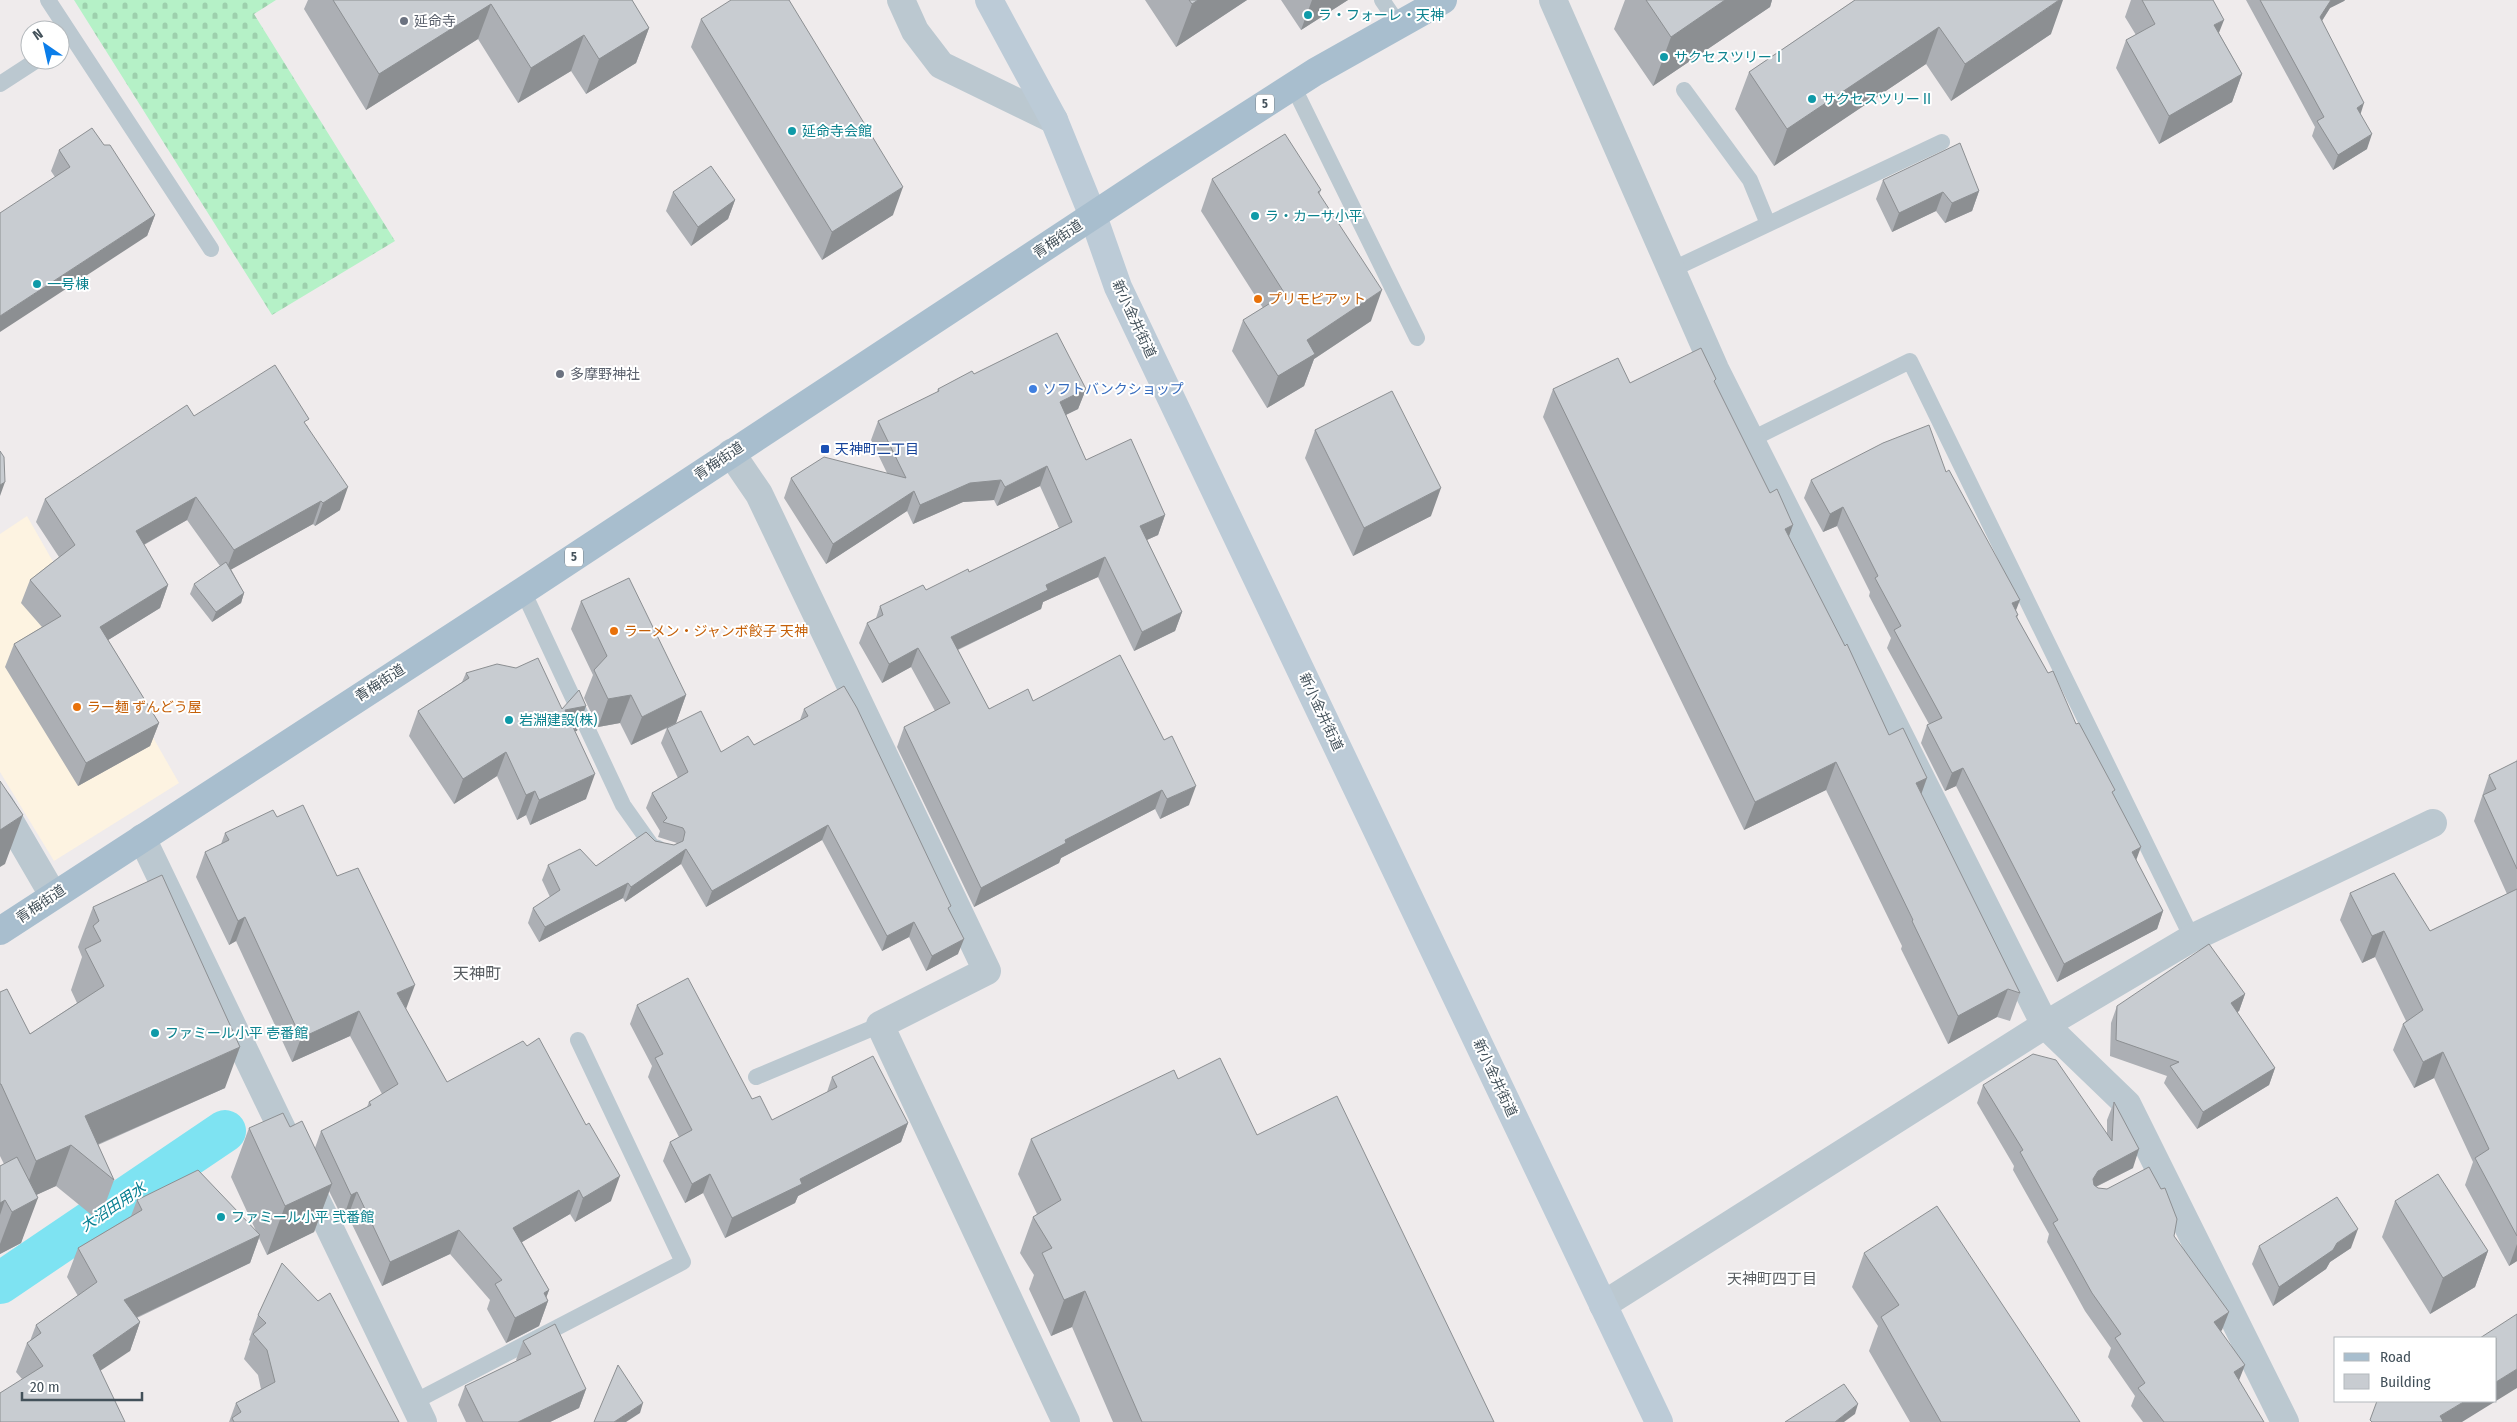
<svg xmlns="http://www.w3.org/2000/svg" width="2517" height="1422" viewBox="0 0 2517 1422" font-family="'Fira Sans Condensed','Noto Sans JP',sans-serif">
<defs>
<pattern id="cemetery-stones" width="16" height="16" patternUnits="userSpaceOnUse" patternTransform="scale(1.25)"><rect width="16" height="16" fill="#b5f1c7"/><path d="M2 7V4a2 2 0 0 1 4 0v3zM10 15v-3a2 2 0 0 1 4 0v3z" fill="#9dd0ad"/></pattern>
</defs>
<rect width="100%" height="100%" fill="#efebec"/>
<path fill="#fdf3e1" d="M27,516L179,783L54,861L0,772V534Z"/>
<path fill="url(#cemetery-stones)" d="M74,0H276L254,14L395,241L272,315Z"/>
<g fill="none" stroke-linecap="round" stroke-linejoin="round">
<path stroke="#7ee3f2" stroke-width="42" d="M0,1283L225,1131"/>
<path stroke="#bbc8d0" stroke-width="16" d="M48,0L211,249
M1382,0L1399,25
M0,84L37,60
M1293,86L1417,338
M1684,90L1750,180L1768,224
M1671,270L1942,142
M1750,440L1910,361L2192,938
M523,591L623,805L652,846L658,848
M756,1077L880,1025
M414,1402L683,1262L578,1040"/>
<path stroke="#bbc8d0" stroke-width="28" d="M901,0L915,31L941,65L1054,120
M1553,0L1715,369L2045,1025L2127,1104L2285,1422
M731,453L759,494L987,971L880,1025L1066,1422
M0,804L53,895
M142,838L423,1422
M1603,1305L2045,1025L2192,938L2433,823"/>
<path stroke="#bccbd7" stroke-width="28" d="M989,0L1054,120L1093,216L1118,287L1659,1422"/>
<path stroke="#a8bece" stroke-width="28" d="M0,931L523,591L1159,172L1315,72L1443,0"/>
</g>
<path fill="#acafb4" d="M308,0H632L649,28L636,63L586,94L571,71L518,103L478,39L366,110L304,9Z
M1145,0H1247L1176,47Z
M1281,0H1348L1301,30Z
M1625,0H1772L1770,7L1653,86L1614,29Z
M1855,0L2051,34L1951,101L1926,64L1774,166L1735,109L1749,72Z
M2131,0H2213L2219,33L2242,74L2232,102L2159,144L2116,68L2126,40L2136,35L2125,17Z
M2246,0H2345L2344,1L2330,8L2322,21L2360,114L2367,149L2333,170L2312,136L2315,127Z
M701,19L893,215L822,260L691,47Z
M104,145L155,215L147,236L55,177L51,171L59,150Z
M1212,179L1321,190L1319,195L1371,321L1314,359L1304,386L1267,408L1232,351L1243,320L1263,308L1201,211Z
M1883,180L1979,191L1972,211L1945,223L1936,211L1892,232L1876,199Z
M673,192L735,200L728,219L691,246L666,211Z
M974,374L1086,389L1078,409L1066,415L1086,460L1165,515L1158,535L1147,540L1182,612L1175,631L1134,651L1098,577L1043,602L1041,609L958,650L989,709L1033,701L1189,805L1160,819L1155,809L1061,858L1059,863L974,907L897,747L904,727L935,711L911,667L882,683L859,643L867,623L876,618L880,606L926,590L969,572L1059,528L1040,486L997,506L994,500L963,502L913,524L907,511L826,564L784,498L791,478L887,473L871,440L878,421L937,392L938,389Z
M1630,383H1715L1789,536L1889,735L1921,795L2020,993L2010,1021L1997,1017L1948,1044L1901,949L1902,946L1826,790L1744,830L1543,417L1553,389Z
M194,416L307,425L340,510L315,526L313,524L231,569L244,593L241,603L212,622L190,594L194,584L220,566L187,520L144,545L168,585L160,608L108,640L159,723L150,746L78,786L5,667L14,644L42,627L21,603L30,580L59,557L36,522L45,499Z
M1315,430L1431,516L1353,556L1305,458Z
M1946,472L2018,615L2017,618L2076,724L2113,794L2136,860L2163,911L2157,929L2057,982L1956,786L1945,791L1921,743L1927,725L1929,724L1887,648L1891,638L1869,596L1870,592L1837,526L1823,532L1804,498L1811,480Z
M581,601L686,695L676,723L721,752L754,745L800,720L804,709L950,911L958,954L926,971L909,937L882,951L822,840L706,907L681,864L625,902L623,898L539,942L528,923L533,908L550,897L542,880L548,865L596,866L655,841L674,845L677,843L658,837L660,831L646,808L652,793L678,778L661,743L667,728L631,745L620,723L598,727L584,698L593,675L571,629Z
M466,673L577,731H575L586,799L530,825L526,815L517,820L497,776L454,804L409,736L418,711L462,682Z
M2517,759V1261L2509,1266L2465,1185L2473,1162L2434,1078L2414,1088L2393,1050L2403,1024L2406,1021L2375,957L2362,963L2340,920L2350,893L2430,931L2507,894L2474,821L2489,775L2516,762Z
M277,817L337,876L406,1009L447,1082L611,1201L575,1222L570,1214L522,1242L549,1290L546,1298L548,1301L539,1326L506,1343L487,1309L490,1300L450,1254L382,1286L348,1216L343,1219L329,1191L314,1232L267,1255L259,1238L250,1263L137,1318L140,1322L130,1351L22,1379L16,1372L27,1343L30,1341L36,1325L78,1296L67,1277L78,1248L131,1216L137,1200L256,1231L231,1177L249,1128L290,1127L315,1148L321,1131L367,1107L369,1102L382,1094L350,1036L292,1062L236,941L229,945L196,877L205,852L221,844L225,833Z
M93,907L225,1088L98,1145L114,1180L99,1221L56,1186L36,1195L21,1243L0,1254V1166L4,1164L0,1156V992L30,1034L77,1003L71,990L82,957L78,947Z
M2245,994L2239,1011L2237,1012L2275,1068L2269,1085L2197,1129L2164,1083L2167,1076L2110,1056L2111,1023L2117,1006Z
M637,1005L752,1099L772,1120L827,1092L832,1077L908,1123L901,1142L798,1196L795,1203L725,1238L703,1193L685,1203L663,1161L670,1142L679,1137L648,1077L652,1066L630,1024Z
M1178,1079L1257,1135L1494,1422H1113L1072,1327L1051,1336L1029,1289L1034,1275L1020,1253L1033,1217L1037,1214L1018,1174L1031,1139Z
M1983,1085L2107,1133V1120L2114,1102L2133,1168L2096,1187L2174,1236L2222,1330L2221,1331L2239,1381L2264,1422H2143L2131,1406L2135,1396L2108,1357L2111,1348L2085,1311L2047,1242L2049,1234L2013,1170L2014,1166L1977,1103Z
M2395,1201L2488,1251L2475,1287L2430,1314L2382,1237Z
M2259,1246L2351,1248L2330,1262L2326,1269L2273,1306L2252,1264Z
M1864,1253L2080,1422H1910L1869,1351L1878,1326L1852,1287Z
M258,1315L399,1422H229L236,1403L261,1389L258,1375L244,1359L250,1341L249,1340Z
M523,1341L586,1389L579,1408L550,1422H466L458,1405L465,1386L517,1361L516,1360Z"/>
<path fill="#8c8f92" d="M1198,0H1247L1176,47L1192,4Z
M1312,0H1348L1301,30Z
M1725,0H1772L1770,7L1653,86L1671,37Z
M2059,0H2063L2051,34L1951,101L1965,64Z
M2331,0H2345L2344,1L2330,8L2314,33L2320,17Z
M491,4L478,39L366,110L379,74Z
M2224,20L2213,48L2214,25Z
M1939,27L1926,64L1774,166L1787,129Z
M649,28L636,63L586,94L599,59Z
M584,35L571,71L518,103L531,68Z
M2242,74L2232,102L2159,144L2169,116Z
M2364,103L2359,119L2357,108Z
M2372,134L2367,149L2333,170L2338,155Z
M903,187L893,215L822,260L832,232Z
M1979,191L1972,211L1945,223L1952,203Z
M1943,192L1936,211L1892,232L1899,213Z
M735,200L728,219L691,246L698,227Z
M155,215L147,236L0,332V316Z
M1382,290L1371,321L1314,359L1304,386L1267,408L1278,376L1307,340Z
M1086,389L1078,409L1053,421L1060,402Z
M1047,466L1040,486L997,506L1005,487Z
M1001,480L994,500L963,502L913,524L920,505L970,483Z
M5,482L0,496V485Z
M348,487L340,510L315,526L323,503Z
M1441,488L1431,516L1353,556L1364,528Z
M914,491L907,511L826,564L833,544Z
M196,497L187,520L127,554L136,531Z
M321,501L313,524L225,573L234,550Z
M1843,507L1837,526L1823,532L1830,514Z
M1165,515L1158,535L1133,546L1140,526Z
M1793,525L1783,553L1785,529Z
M1105,557L1098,577L1043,602L1041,609L944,656L951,637L1046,585Z
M168,585L160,608L92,650L100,627Z
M244,593L241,603L212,622L216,612Z
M2020,600L2013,618L2012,603Z
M1182,612L1175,631L1134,651L1142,632Z
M918,648L911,667L882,683L889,664Z
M631,695L620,723L598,727L608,699Z
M686,695L676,723L631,745L642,717Z
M586,706L577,731L556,734L565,710Z
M159,723L150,746L78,786L86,763Z
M506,752L497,776L454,804L463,779Z
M1836,762L1826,790L1744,830L1755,802Z
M1963,768L1956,786L1945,791L1952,773Z
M595,774L586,799L530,825L539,800Z
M1927,778L1917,806L1916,783Z
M1196,786L1189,805L1160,819L1167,799Z
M1162,790L1155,809L1061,858L1059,863L974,907L981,888L1065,840Z
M535,791L526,815L517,820L526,795Z
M23,815L5,864L0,867V830Z
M828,825L822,840L706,907L712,891Z
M2141,847L2134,866L2132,852Z
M686,849L681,864L625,902L631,887Z
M628,883L623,898L539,942L545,927Z
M2163,911L2157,929L2057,982L2064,964Z
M245,917L236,941L229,945L238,921Z
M914,922L909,937L882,951L887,936Z
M2384,931L2375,957L2362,963L2372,936Z
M964,939L958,954L926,971L932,956Z
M415,985L406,1009L397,993Z
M2008,989L1997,1017L1948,1044L1958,1016Z
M2245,994L2239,1011L2225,1020L2231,1003Z
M359,1011L350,1036L292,1062L301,1038Z
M240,1047L225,1088L80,1152L85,1116Z
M2443,1052L2434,1078L2414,1088L2423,1062Z
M2275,1068L2269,1085L2197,1129L2203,1112Z
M908,1123L901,1142L798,1196L795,1203L725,1238L732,1218L800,1179Z
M71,1145L56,1186L21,1202L36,1161Z
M2139,1149L2133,1168L2091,1189L2093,1179L2098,1171Z
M710,1174L703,1193L685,1203L692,1184Z
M620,1176L611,1201L575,1222L583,1198Z
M332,1184L314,1232L267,1255L285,1206Z
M579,1190L570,1214L505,1252L513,1228Z
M357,1192L348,1216L343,1219L351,1195Z
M38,1198L21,1243L0,1254V1244L12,1212Z
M5,1200L0,1215V1203Z
M2358,1229L2351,1248L2330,1262L2326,1269L2273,1306L2279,1287L2337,1243Z
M459,1230L450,1254L382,1286L390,1262Z
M260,1235L250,1263L114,1328L124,1300Z
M2517,1244V1261L2509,1266Z
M2488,1251L2475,1287L2430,1314L2443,1278Z
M549,1290L544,1303L548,1301L539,1326L506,1343L515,1318L544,1293Z
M1085,1291L1072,1327L1051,1336L1064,1300Z
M2229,1312L2222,1330L2207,1340L2214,1322Z
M140,1322L130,1351L82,1383L93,1355Z
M2245,1365L2238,1383L2234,1372Z
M2517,1369V1388L2462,1422H2438L2440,1416L2465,1401H2496V1382Z
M586,1389L579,1408L550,1422H518Z
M643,1403L640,1413L626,1422H614Z
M1858,1404L1855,1414L1844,1422H1835Z"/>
<path fill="#c8ccd1" stroke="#8c8f92" d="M333,0H632L649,28L599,59L584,35L531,68L491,4L379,74Z
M731,0H789L903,187L832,232L701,19Z
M1189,0H1198L1192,4Z
M1646,0H1725L1671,37Z
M1855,0H2059L1965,64L1939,27L1787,129L1749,72Z
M2142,0H2213L2224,20L2214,25L2242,74L2169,116L2126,40L2155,24Z
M2260,0H2331L2320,17L2364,103L2357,108L2372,134L2338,155L2317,121L2324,117Z
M92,128L104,145H110L155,215L0,316V213L70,167L59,150Z
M1285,134L1321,190L1318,192L1382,290L1307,340L1315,354L1278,376L1243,320L1285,294L1212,179Z
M1960,143L1979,191L1952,203L1943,192L1899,213L1883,180Z
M711,166L735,200L698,227L673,192Z
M1057,333L1086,389L1060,402L1086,460L1131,439L1165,515L1140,526L1182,612L1142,632L1105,557L1046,585L1048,590L951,637L989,709L1028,689L1033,701L1120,655L1164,740L1172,736L1196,786L1167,799L1162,790L1065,840L1066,843L981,888L904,727L950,703L918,648L889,664L867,623L883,615L880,606L923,585L926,590L968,569L969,572L1072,522L1047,466L1005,487L1001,480L970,483L920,505L914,491L833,544L791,478L824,457L906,478L878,421L939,391L938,389L972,371L974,374Z
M1701,348L1716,379L1714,381L1770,493L1777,489L1793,525L1785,529L1845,646L1847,644L1889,735L1903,728L1927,778L1916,783L2020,993L2008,989L1958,1016L1912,921L1913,920L1836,762L1755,802L1553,389L1618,358L1630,383Z
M275,365L309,419L304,422L348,487L323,503L321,501L234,550L196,497L136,531L168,585L100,627L159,723L86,763L14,644L61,616L30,580L75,545L45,499L187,405L194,416Z
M1392,391L1441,488L1364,528L1315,430Z
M1929,425L1946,472L1949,470L2020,600L2012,603L2018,615L2016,616L2048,673L2053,671L2076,724L2079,723L2115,790L2112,792L2141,847L2132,852L2163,911L2064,964L1963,768L1952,773L1927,725L1942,718L1894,630L1901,626L1875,578L1878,576L1843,507L1830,514L1811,480L1883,443Z
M0,451L4,457L5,482L0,485Z
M226,562L244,593L216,612L194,584Z
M629,578L686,695L642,717L631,695L608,699L594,670L607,656L581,601Z
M538,658L562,709L579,690L586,706L565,710L595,774L539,800L535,791L526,795L506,752L463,779L418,711L469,678L466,673L497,664L516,668Z
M844,686L857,708L951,906L948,908L964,939L932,956L914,922L887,936L828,825L712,891L686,849L631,887L628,883L545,927L533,908L560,890L548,865L580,849L596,866L646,832L655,841L674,845L683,841L685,832L683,828L663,822L667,818L652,793L688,772L667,728L701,711L721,752L748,736L754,745L808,716L804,709Z
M2517,761V869L2483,795L2496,789L2489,775Z
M0,781L23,815L0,830Z
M303,805L337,876L358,868L415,985L397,993L447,1082L523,1041L527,1046L539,1038L586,1125L589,1123L620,1176L583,1198L579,1190L513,1228L549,1290L544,1293L548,1301L515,1318L495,1284L502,1280L459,1230L390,1262L357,1192L351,1195L321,1131L371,1105L369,1102L398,1084L359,1011L301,1038L245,917L238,921L205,852L229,840L225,833L273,810L277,817Z
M2394,873L2430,931L2517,889V1236L2475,1158L2489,1149L2443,1052L2423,1062L2403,1024L2423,1010L2384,931L2372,936L2350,893Z
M162,875L240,1047L85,1116L114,1180L71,1145L36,1161L1,1084H0V992L7,989L30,1034L104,986L85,949L101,941L93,926L99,921L93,907Z
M2209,944L2245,994L2231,1003L2275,1068L2203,1112L2170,1066L2179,1062L2116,1040L2117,1006Z
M688,978L752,1099L760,1096L772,1120L837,1087L832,1077L873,1056L908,1123L800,1179L802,1184L732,1218L710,1174L692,1184L670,1142L692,1130L655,1058L663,1054L637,1005Z
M2033,1054L2056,1060L2112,1141L2114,1102L2139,1149L2098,1171L2093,1179L2094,1185L2098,1188L2107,1189L2149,1167L2161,1189L2165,1188L2177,1219L2174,1236L2229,1312L2214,1322L2245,1365L2234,1372L2264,1422H2164L2138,1388L2145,1383L2115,1338L2121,1334L2092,1293L2053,1223L2058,1220L2020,1152L2023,1150L1983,1085Z
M1220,1058L1257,1135L1337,1096L1494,1422H1142L1085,1291L1064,1300L1042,1253L1052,1248L1033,1217L1061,1200L1031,1139L1174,1070L1178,1079Z
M283,1113L290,1127L302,1121L332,1184L285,1206L249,1128Z
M17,1157L38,1198L12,1212L5,1200L0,1203V1166Z
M198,1170L260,1235L124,1300L140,1322L93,1355L125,1422H0V1393L43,1366L27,1343L41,1333L36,1325L97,1282L78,1248L142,1210L137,1200Z
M2438,1174L2488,1251L2443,1278L2395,1201Z
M2337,1197L2358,1229L2337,1243L2333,1250L2279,1287L2259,1246Z
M1937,1206L2069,1405L2080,1422H1941L1881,1317L1899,1305L1864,1253Z
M282,1263L318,1301L330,1293L399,1422H234L232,1418L241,1412L236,1403L275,1382L267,1350L253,1334L266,1323L258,1315Z
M2517,1314V1369L2496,1382V1338H2480Z
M555,1324L586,1389L518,1422H483L465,1386L531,1354L523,1341Z
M618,1365L643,1403L614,1422H594Z
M1844,1384L1858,1404L1835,1422H1785Z
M2377,1401H2465L2440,1416L2443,1421L2442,1422H2372L2370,1420Z"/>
<g fill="#0f9aa8" stroke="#fff" stroke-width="2">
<circle cx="1308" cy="15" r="5"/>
<circle cx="1664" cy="57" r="5"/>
<circle cx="1812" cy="99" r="5"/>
<circle cx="792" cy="131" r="5"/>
<circle cx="1255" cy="216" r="5"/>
<circle cx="37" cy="284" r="5"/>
<circle cx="509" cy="720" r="5"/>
<circle cx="155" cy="1033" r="5"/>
<circle cx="221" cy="1217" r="5"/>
</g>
<g fill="#6b7280" stroke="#fff" stroke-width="2">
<circle cx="404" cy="21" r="5"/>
<circle cx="560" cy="374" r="5"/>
</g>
<g fill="#e8710a" stroke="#fff" stroke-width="2">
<circle cx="1258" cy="299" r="5"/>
<circle cx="614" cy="631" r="5"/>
<circle cx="77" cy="707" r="5"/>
</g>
<circle fill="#3f7fe0" stroke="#fff" stroke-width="2" cx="1033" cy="389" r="5"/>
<rect fill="#1a4fb4" stroke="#fff" stroke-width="2" x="820" y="444" width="10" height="10" rx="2.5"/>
<g text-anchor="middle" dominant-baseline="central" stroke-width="4" stroke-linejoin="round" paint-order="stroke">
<g fill="#fff" stroke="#7b858c" stroke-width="1">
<rect x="1256" y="94.5" width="18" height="19" rx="4"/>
<rect x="565" y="547.5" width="18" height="19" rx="4"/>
</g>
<g font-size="12" font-weight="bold" fill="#43515a">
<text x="1265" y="104">5</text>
<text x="574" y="557">5</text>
</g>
<g font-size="14" fill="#0d838f" stroke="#fff" text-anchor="start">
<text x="1318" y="15">ラ・フォーレ・天神</text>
<text x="1674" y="57">サクセスツリーⅠ</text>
<text x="1822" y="99">サクセスツリーⅡ</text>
<text x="802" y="131">延命寺会館</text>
<text x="1265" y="216">ラ・カーサ小平</text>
<text x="47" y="284">一号棟</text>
<text x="519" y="720">岩淵建設(株)</text>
<text x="165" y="1033">ファミール小平 壱番館</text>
<text x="231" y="1217">ファミール小平 弐番館</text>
</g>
<g font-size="14" fill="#5b616d" stroke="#fff" text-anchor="start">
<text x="414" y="21">延命寺</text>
<text x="570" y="374">多摩野神社</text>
</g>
<g font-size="14" fill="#43515a" stroke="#fff">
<text transform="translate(1058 239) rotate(-34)">青梅街道</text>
<text transform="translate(1134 319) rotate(65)">新小金井街道</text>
<text transform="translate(719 461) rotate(-34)">青梅街道</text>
<text transform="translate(380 683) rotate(-33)">青梅街道</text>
<text transform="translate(1321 712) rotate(65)">新小金井街道</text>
<text transform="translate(41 904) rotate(-34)">青梅街道</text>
<text transform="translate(1495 1078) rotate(65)">新小金井街道</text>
</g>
<g font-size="14" fill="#c56008" stroke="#fff" text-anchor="start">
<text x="1268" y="299">プリモピアット</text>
<text x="624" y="631">ラーメン・ジャンボ餃子 天神</text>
<text x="87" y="707">ラー麺 ずんどう屋</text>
</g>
<g font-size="14" fill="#366cbe" stroke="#fff" text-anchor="start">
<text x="1043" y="389">ソフトバンクショップ</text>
</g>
<g font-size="14" fill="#164399" stroke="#fff" text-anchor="start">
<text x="835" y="449">天神町二丁目</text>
</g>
<g font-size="15" font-style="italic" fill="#047d8f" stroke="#fff">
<text transform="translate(113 1207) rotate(-34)">大沼田用水</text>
</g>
<g font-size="15" fill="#585d61" stroke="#fff">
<text x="1772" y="1279">天神町四丁目</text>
</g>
<g font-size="16" fill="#585d61" stroke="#fff">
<text x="477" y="973">天神町</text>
</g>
</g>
<rect x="2334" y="1337" width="162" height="65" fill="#ffffff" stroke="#b4b9bd"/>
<rect x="2344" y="1353" width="25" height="8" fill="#a8bece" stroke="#b4b9bd"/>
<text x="2380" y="1362" font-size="15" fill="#43515a">Road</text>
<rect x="2344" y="1374" width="25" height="15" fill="#c8ccd1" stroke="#b4b9bd"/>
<text x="2380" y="1387" font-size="15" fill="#43515a">Building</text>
<g transform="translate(45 45) rotate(326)"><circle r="24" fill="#ffffff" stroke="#b4b9bd"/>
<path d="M0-4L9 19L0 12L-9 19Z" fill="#0b7de9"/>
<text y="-8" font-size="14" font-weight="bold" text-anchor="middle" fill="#43515a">N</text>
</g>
<path d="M22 1392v8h120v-8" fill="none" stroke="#43515a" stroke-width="2.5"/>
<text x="30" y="1392" font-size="15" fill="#43515a" stroke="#ffffff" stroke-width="4" paint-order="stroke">20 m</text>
</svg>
